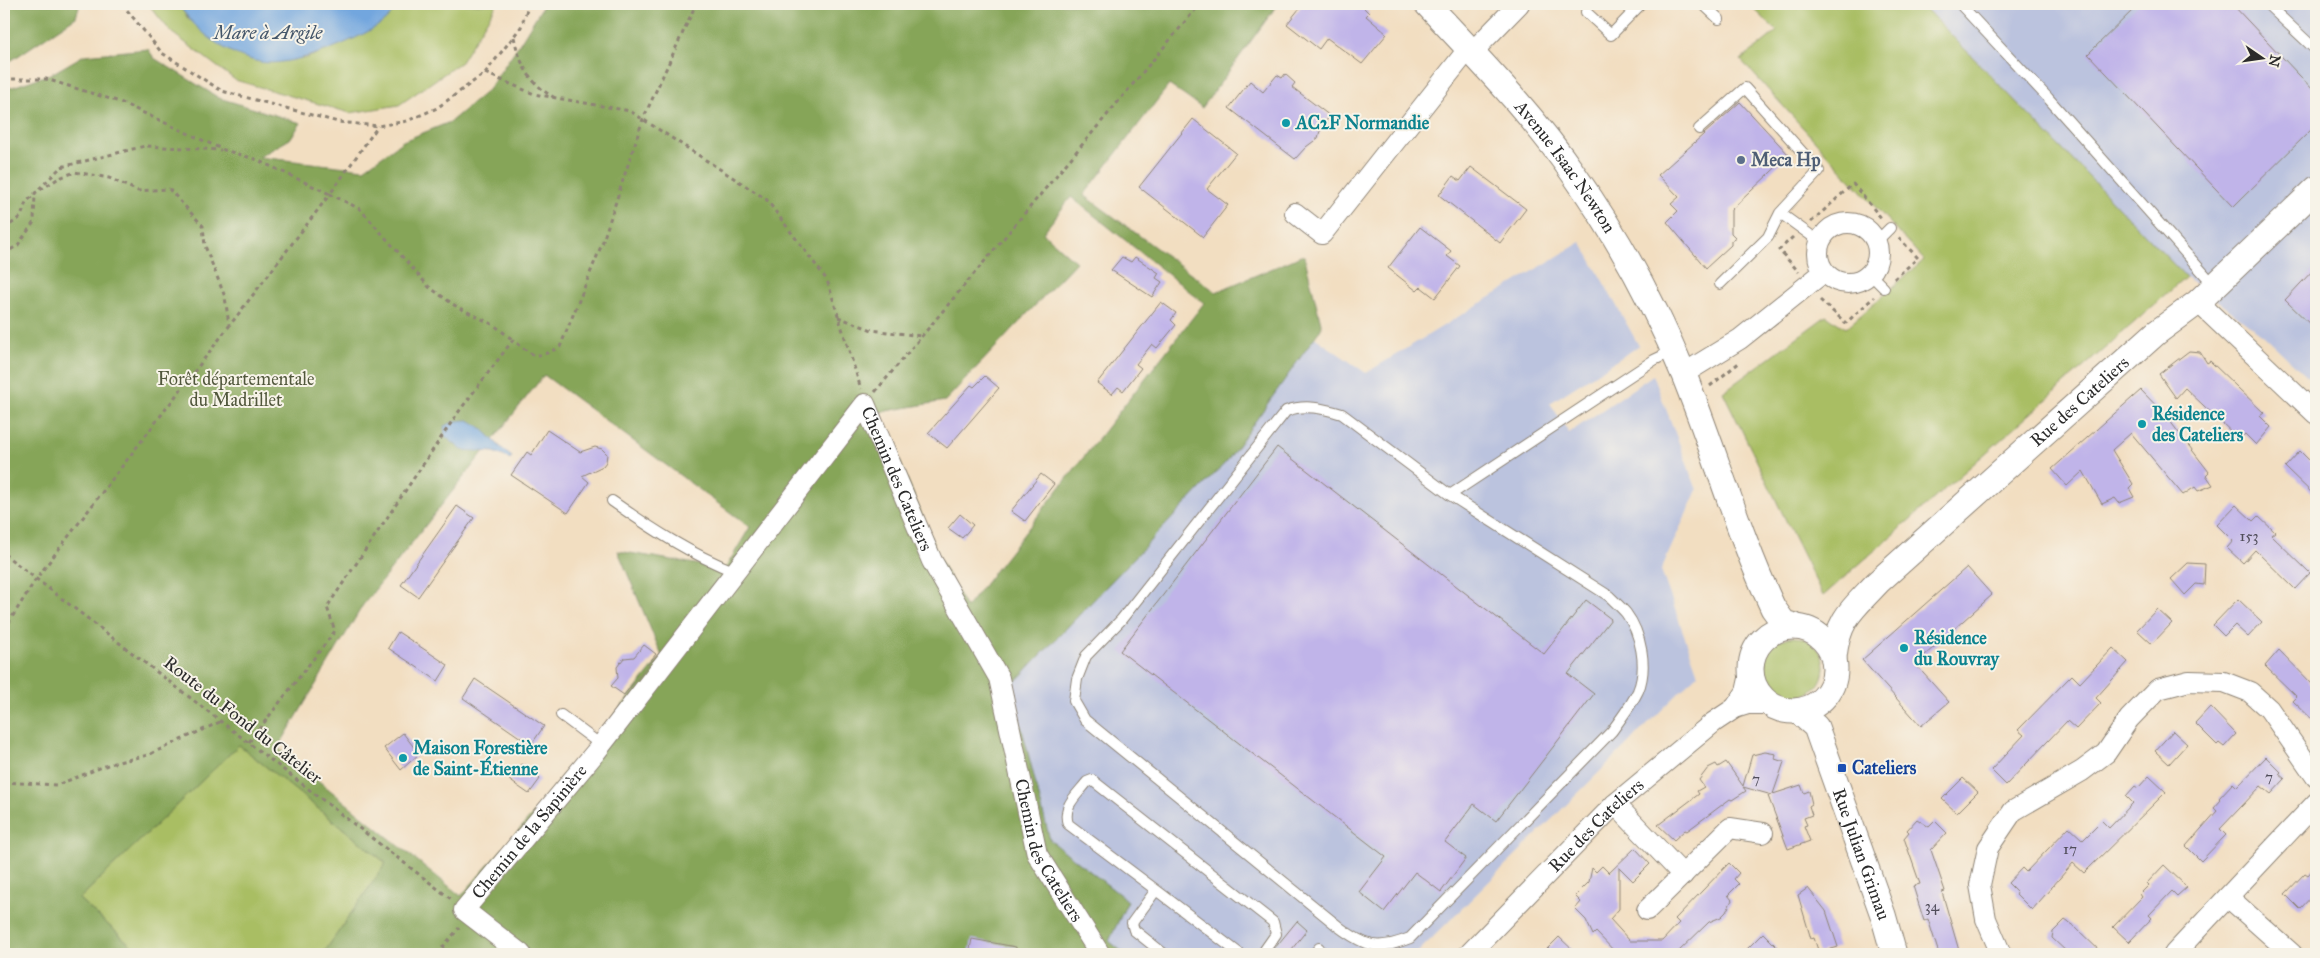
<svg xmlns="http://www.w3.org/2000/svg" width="2320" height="958" viewBox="0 0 2320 958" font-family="'IM FELL Great Primer',serif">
<rect width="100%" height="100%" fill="#f7f3e8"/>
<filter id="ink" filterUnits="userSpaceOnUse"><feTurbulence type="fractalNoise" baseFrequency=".02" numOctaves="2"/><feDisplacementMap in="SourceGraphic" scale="10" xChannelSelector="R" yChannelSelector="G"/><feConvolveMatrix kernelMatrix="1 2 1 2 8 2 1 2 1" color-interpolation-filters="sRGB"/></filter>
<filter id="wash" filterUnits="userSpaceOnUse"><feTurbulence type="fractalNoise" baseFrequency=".0096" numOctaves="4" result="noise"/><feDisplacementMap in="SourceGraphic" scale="20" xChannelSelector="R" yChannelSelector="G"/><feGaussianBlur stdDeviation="1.12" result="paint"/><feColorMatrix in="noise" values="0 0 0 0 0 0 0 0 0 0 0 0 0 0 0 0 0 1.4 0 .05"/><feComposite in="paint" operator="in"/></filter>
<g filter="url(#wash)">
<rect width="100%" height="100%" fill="#f2dec1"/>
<path fill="#bbc3de" d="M1924,4H2316V385L2264,336L2186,277L1924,6Z
M1581,242L1639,346L1550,403L1569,433L1653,375L1697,490L1661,570L1698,674L1416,954H1115L1049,842L1009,685L1307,332L1366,373Z"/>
<path fill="#a9be63" stroke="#6a7447" d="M148,4H178L189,20L304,59C342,44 371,34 400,4H497L461,62L399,105L350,113L235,80L171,32Z
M1749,4H1924V7L2186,277L1823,596L1723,392L1826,316L1846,328L1924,260L1741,60L1777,31Z
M1764 667a30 30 0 1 1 60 0a30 30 0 1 1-60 0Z
M239,745L386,863L323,954H141L79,899Z"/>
<path fill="#86a559" stroke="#586842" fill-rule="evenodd" d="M4,4H80L76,17L12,60L4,61Z
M544,4H1278L1202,108L1169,85L1084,195L1216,292L1304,255L1322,327L1227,461L1011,686L1050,840L1128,901L1109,941L1125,954H323L386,863L239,745L79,899L141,954H4V90L53,73L84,55L148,49L154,58L219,98L301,123L290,139L259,157L364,169L403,141L450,122L488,90L520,43ZM1071,197L1204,303L966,608L939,558L880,412L945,401L1076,262L1043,233ZM544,375L750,527L725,569L618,551L662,656L562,781L461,896L278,748L363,605Z"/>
<path fill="#72a6de" stroke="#4e6884" d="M178,4H400C394,10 389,18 382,23C356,41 291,68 260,62C226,55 197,32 178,4Z
M468,420C481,424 499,448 512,457L510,459L494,452L462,450L445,436L444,426L457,421Z"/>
<g id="blocks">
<path fill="#c0b4e9" d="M1303,4H1360L1369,13L1366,16L1387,34L1362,64L1327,38L1319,49L1287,24Z
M2139,4H2232L2316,93V125L2233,207L2088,54Z
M1285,74L1295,83L1292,87L1330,116L1321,127L1318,138L1306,147L1295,159L1229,108L1250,81L1263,92L1277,75L1282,78Z
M1740,102L1789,155L1731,210V233L1736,238L1731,241V245L1706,268L1667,222L1678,211L1671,204L1679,197L1658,175Z
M1193,119L1236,153L1207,189L1228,205L1203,237L1139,187Z
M1471,167L1526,209L1500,243L1439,195L1453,176L1460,181Z
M1420,227L1451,251L1447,256L1460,266L1435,298L1421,287L1417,291L1388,268Z
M1122,257L1131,262L1135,257L1159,273L1156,278L1162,282L1152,297L1111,270Z
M2316,267V330L2285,300Z
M1161,302L1176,313L1171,320L1176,325L1157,348L1152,344L1136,364L1141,368L1123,391L1118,387L1112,394L1097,383Z
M2189,351L2200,352L2207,363L2210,361L2264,413L2260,416L2271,427L2256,445L2245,434L2239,439L2185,388L2176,398L2159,374Z
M985,376L999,388L947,448L928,433L971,385L974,387Z
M2141,390L2166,416L2209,472L2206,475L2213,485L2198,491L2195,487L2183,495L2131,433L2112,450L2133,484L2129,488L2134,497L2119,503L2115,498L2102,504L2083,471L2067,486L2052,469Z
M547,430L580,452L595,447L602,449L607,454L606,462L603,466L582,476L589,482L568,513L511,475L527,452L531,455Z
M1277,447L1544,654L1586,600L1611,619L1568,674L1594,694L1496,821L1474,804L1445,842L1466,858L1441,892L1415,872L1384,912L1359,892L1386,857L1120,651Z
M2300,451L2316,467V497L2285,467Z
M1041,474L1054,484L1025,521L1011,511Z
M2236,505L2253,521L2258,516L2275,532L2271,535L2310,573L2295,589L2255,550L2243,563L2227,548L2233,541L2217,525Z
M457,506L474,518L418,597L401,585Z
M960,514L973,525L962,538L948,528Z
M2188,563L2205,564L2204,585L2196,584L2185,595L2171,579Z
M1967,567L1992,595L1915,664L1949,702L1921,726L1862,660Z
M2238,599L2262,622L2248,637L2235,625L2224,636L2213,625Z
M2157,609L2172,623L2152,644L2137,630Z
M398,632L448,665L438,681L388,648Z
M644,645L656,654L624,695L611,686L618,678L617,667L624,658L634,657Z
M2113,648L2128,662L2096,698L2101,703L2076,729L2067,721L2006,785L1991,770L2024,735L2018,730L2072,675L2080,683Z
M2279,650L2316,688V723L2293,701L2297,697L2265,666Z
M475,679L544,726L531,745L463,698Z
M2210,707L2236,734L2224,747L2219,743L2217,745L2195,723Z
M2173,731L2187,744L2169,764L2155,751Z
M403,733L419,754L401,770L384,748Z
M1765,752L1776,754L1775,759L1784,762L1773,794L1801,785L1804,793L1809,791L1812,804L1809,806L1812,815L1804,818L1807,825L1804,826L1810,841L1788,849L1768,796L1772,795L1743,787L1746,791L1732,800L1730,799L1687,831L1685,830L1674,840L1658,825L1699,794L1697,791L1704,787L1699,780L1708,768L1716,764L1718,767L1726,762L1743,786L1752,755Z
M2266,757L2281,772L2279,774L2285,779L2271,794L2261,786L2220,829L2226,835L2201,861L2186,846L2217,811L2214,808L2221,800L2219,798L2233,783L2237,787Z
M522,764L540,779L529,794L509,780Z
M2149,776L2166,792L2084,873L2073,863L2032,910L2016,894L2017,892L2008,883L2022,868L2026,872L2069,827L2083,840L2102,821L2109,828L2133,803L2126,796L2135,786L2138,788Z
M1963,778L1978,792L1957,813L1942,799Z
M1917,819L1929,827L1935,821L1947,833L1931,850L1945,891L1942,892L1960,954H1939L1928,919L1924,921L1913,886L1920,884L1904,838L1909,832L1907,830Z
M1635,848L1650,864L1633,881L1619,867V909L1610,919L1630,941H1662L1679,923L1675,919L1729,863L1739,873L1734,879L1739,884L1728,895L1732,900L1726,912L1721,917L1709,922L1676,954H1617L1596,932L1593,935L1586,920L1575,909L1581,902L1575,896L1589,882L1592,868L1596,872L1602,866L1609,873Z
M2164,865L2187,887L2177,896L2172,891L2149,915L2152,918L2129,942L2113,927L2142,897L2140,894L2149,885L2147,883Z
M2316,866V892L2300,909L2285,894L2305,873L2308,875Z
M1808,888L1826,911L1838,947L1819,953L1814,938L1811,939L1798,895Z
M2065,920L2075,927L2103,954H2069L2052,938L2053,932Z
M1297,921L1307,930L1288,954H1270Z
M1763,933L1777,947L1770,954H1742Z
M1559,937L1577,954H1542Z
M972,939L1016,947V954H969Z"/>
</g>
</g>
<g filter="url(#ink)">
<use href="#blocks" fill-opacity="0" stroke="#8e8476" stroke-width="1"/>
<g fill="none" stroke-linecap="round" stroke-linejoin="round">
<defs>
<path id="service" d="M1703,4L1719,19
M1960,4L2048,98L2214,285
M2267,4L2316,50
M1586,12L1611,35L1641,4
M1699,129L1745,88L1819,171L1780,213L1768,237L1720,284
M1780,213L1820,242
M1876,242L1890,228
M1870,274L1884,288
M1450,495L1342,414C1322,408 1305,404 1286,411L1121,620L1086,656L1077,679L1074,701L1085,720L1339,927C1366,947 1378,951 1410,938L1612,731C1621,718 1631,706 1638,691C1648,667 1641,633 1626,613C1621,607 1614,601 1609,596L1450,495L1654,360L1673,351
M612,501C652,529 690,554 736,572
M561,715L601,745
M1156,890L1068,824C1062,806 1077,795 1087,782L1092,780L1273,922L1276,934L1262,954
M1164,954L1134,930L1132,923L1156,890L1240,954
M1314,954L1319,948"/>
<g id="minor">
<path d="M1295,213L1322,234L1462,57L1478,46L1519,4"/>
<circle cx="1848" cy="253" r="30"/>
<path d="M2198,302L2316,414"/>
<path d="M1683,374L1740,339L1824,272"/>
<path d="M1735,708L1746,692L1751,670"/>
<path d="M1615,804L1683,875"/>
<path d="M2228,897L2292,954"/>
<path d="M1647,910L1730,828L1763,833"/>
<path id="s1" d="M521,954L464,910L595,753L865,404L932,561L999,678L1037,854L1100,954"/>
<path id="s2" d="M1469,954L1615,804L1714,722L1735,708L1748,704H1769"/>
<path d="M2001,954L1986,919L1980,885L1988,848L2013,811L2082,771L2106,753L2129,719L2158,689L2189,681L2224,682L2250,692L2269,709L2316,777"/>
<path d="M2174,954L2316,803"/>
</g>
<g id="tertiary">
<path id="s3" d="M1427,4C1478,59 1532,113 1575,176C1618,237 1655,305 1684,375C1715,452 1738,533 1773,608L1784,623L1795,626"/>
<circle cx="1793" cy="669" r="42"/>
<path id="s4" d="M1834,657C1838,618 1853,609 1878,582L2156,333L2198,302L2316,189"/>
<path id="s5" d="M1798,711L1816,727L1883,915L1894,954"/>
</g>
</defs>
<use href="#service" stroke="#8e8476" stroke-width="12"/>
<use href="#minor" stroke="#8e8476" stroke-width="22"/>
<use href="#tertiary" stroke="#8e8476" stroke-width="27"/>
<path stroke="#8e8476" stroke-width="3" stroke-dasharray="4 4" stroke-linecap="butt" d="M122,4L162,53L222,91L338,122L378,126L407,121L437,108L485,73L521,27L529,4
M514,37C520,65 530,84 555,98
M485,73L534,94L630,111L766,199L827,280L861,389
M4,79H46L120,102L224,150L255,159L330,194L378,126
M39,189L61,167L145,146L221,150
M1811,222L1853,184L1882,219
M4,229L21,217L26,202L35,194
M1793,237L1779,250L1799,272
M4,254L18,245L34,222L35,193L59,178L75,172L109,178L138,191L169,189L203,226L205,246L225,297L229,325
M1894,279L1918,258L1898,237
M1820,300L1846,323L1874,297
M838,317L872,330L921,336
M1710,386L1740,362
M875,392L1200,4
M4,554L451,899
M4,630L36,579L330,194L360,209L429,287L457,307L494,325L513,340
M249,742L335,631L327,607L457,414L513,340C535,357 534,360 560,347L602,244L643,119L696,4
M4,782L57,785L110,764L148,755L222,721
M437,954L459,928"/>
<use href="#service" stroke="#fff" stroke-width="10"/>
<use href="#minor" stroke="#fff" stroke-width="20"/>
<use href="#tertiary" stroke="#fff" stroke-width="25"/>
</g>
</g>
<g fill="#0f9aa8" stroke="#f7f3e8" stroke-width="2">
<circle cx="1286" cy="123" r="5"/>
<circle cx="2142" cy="424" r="5"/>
<circle cx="1904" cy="648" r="5"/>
<circle cx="403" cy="758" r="5"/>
</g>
<circle fill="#5c6f8a" stroke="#f7f3e8" stroke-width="2" cx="1741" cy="160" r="5"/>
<rect fill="#1a4fb4" stroke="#f7f3e8" stroke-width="2" x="1837" y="763" width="10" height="10" rx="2.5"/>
<g text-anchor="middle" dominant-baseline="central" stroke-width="4" stroke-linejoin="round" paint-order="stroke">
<g font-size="15" fill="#504d5a">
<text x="2249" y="536">153</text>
<text x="2269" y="777">7</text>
<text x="1756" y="779">7</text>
<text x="2070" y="849">17</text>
<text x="1932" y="906">34</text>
</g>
<g font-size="18" font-weight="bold" fill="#0d838f" stroke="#f7f3e8" text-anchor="start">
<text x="1296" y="123">AC2F Normandie</text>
<text x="2152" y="414">Résidence<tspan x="2152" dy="21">des Cateliers</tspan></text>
<text x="1914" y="638">Résidence<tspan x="1914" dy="21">du Rouvray</tspan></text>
<text x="413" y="748">Maison Forestière<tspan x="413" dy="21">de Saint-Étienne</tspan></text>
</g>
<g font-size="18" font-weight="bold" fill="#4e5e75" stroke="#f7f3e8" text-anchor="start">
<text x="1751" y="160">Meca Hp</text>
</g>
<g font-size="18" fill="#2b2b2b" stroke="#f7f3e8">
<text stroke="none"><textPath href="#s3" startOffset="214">Avenue Isaac Newton</textPath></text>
<text stroke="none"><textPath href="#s4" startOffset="360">Rue des Cateliers</textPath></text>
<text stroke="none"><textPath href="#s1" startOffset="799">Chemin des Cateliers</textPath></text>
<text transform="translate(243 720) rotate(38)">Route du Fond du Câtelier</text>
<text stroke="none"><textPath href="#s2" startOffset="181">Rue des Cateliers</textPath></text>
<text stroke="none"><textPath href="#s1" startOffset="174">Chemin de la Sapinière</textPath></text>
<text stroke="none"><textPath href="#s1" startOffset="1204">Chemin des Cateliers</textPath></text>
<text stroke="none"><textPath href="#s5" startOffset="159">Rue Julian Grimau</textPath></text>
</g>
<g font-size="18" fill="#51573c" stroke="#f7f3e8">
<text x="236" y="379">Forêt départementale<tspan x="236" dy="21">du Madrillet</tspan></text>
</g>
<g font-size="18" font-weight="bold" fill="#164399" stroke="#f7f3e8" text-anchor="start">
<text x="1852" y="768">Cateliers</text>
</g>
<g font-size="19" font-style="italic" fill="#44566a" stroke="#f7f3e8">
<text x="268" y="32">Mare à Argile</text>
</g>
</g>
<rect width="2320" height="958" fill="none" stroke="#f7f3e8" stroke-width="20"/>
<g transform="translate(2262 58) rotate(103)" stroke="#f7f3e8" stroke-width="4" paint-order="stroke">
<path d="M0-4L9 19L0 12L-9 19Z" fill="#2b2b2b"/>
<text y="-8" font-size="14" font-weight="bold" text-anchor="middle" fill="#2b2b2b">N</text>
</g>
</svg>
